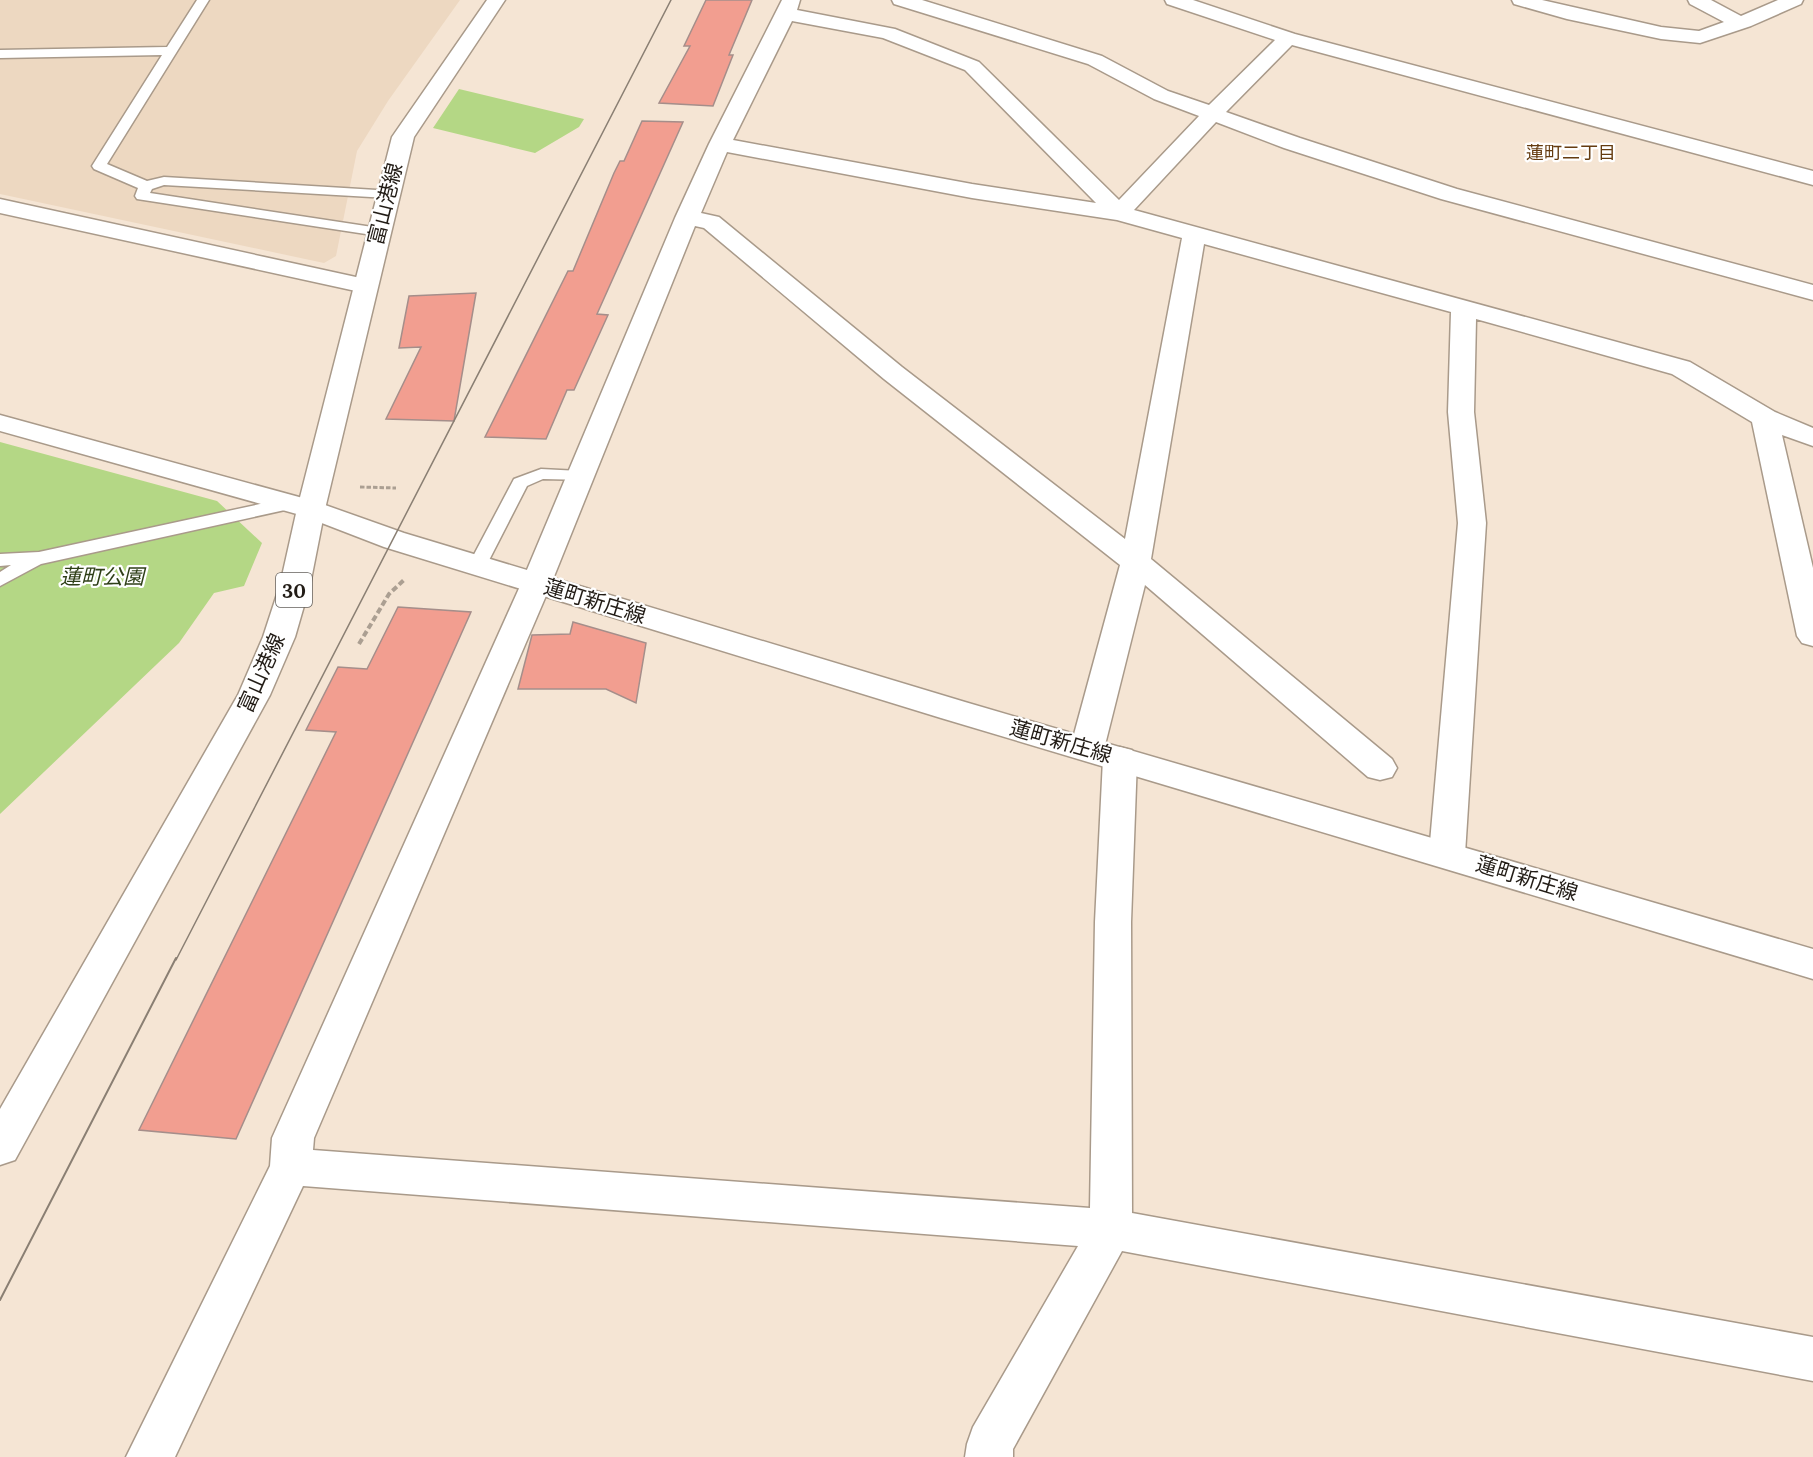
<svg xmlns="http://www.w3.org/2000/svg" width="1813" height="1457" viewBox="0 0 1813 1457" font-family="Lora,'Noto Sans JP',serif">
<rect width="100%" height="100%" fill="#f5e5d4"/>
<path fill="#edd8c1" d="M0,0H460L388,101L357,151L336,256L324,263L0,194Z"/>
<path fill="#b4d785" d="M459,89L584,119L579,127L535,153L433,128Z
M0,442L217,501L262,543L244,586L214,593L179,643L0,814Z"/>
<path fill="#f29e90" stroke="#a58e8a" stroke-width="1.5" d="M706,0H752L729,55H733L713,106L659,103L690,46H684Z
M642,121L683,122L597,314L608,315L574,390H567L546,439L485,437L568,271H573L614,173L620,161H624Z
M476,293L454,421L386,419L421,347L399,348L409,296Z
M398,607L471,612L236,1139L139,1130L336,732L306,730L338,667L367,669Z
M573,622L646,643L636,703L606,689H518L532,635L570,634Z"/>
<g fill="none" stroke-linecap="round" stroke-linejoin="round">
<defs>
<path id="lane" d="M197,0H209L107,164L147,181L164,177L393,191L395,194L388,198L164,185L152,189L150,193L379,228L384,229L386,232L384,235L379,236L137,199L135,196L138,188L94,169L92,166L162,55L0,58V50L167,47Z
M541,469L580,471L586,472L589,476L586,480L543,479L527,486L485,568H471L469,564L514,479Z
M288,498L294,500L297,504L294,508L41,564L0,586V572L11,565L0,566V554L39,552Z"/>
<path id="street" d="M782,0H800L797,10L895,29L979,62L1119,200L1199,116L1154,99L1088,64L894,4L892,0H922L1102,56L1168,91L1209,105L1275,40L1167,4L1165,0H1193L1295,34L1813,171V185L1292,45L1226,112L1300,138L1457,189L1813,285V300L1441,199L1284,148L1216,122L1134,210L1690,362L1775,412L1813,428V446L1782,435L1813,568V646L1802,643L1797,636L1752,422L1672,374L1476,319L1474,412L1486,523L1465,854L1460,864L1447,867L1434,864L1429,854L1458,523L1448,412L1451,312L1204,244L1151,559L1392,759L1397,768L1392,777L1380,780L1368,777L1145,585L1104,749L1099,757L1087,761L1075,757L1070,749L1120,565L884,379L704,228L695,226L551,584L314,1138L313,1150L1090,1208L1095,922L1103,759L1108,750L1120,747L1132,750L1137,759L1131,922L1132,1213L1813,1337V1381L1122,1251L1013,1449V1457H965L967,1444L973,1427L1078,1246L303,1186L175,1457H126L270,1166L272,1138L521,584L675,218L709,144ZM792,21L883,38L965,70L1096,203L972,184L733,140ZM727,152L972,198L1117,220L1182,238L1125,539L902,367L719,217L701,213Z
M1512,0H1542L1661,27L1699,31L1724,22L1690,4L1688,0H1711L1741,16L1778,0H1803L1801,4L1751,26L1700,43L1661,39L1567,19L1514,4Z
M0,199L365,279L374,281L377,286L374,291L365,293L0,213Z
M0,415L321,503L325,509L321,515L311,518L0,431Z"/>
<path id="secondary" d="M311,500L404,533L965,702L1813,949V979L941,718L384,547L301,515L297,509L301,503Z"/>
<path id="primary" d="M487,0H505L414,137L325,509L310,585L295,637L270,695L15,1160L0,1165V1109L238,695L263,637L280,585L297,509L392,137Z"/>
</defs>
<use href="#lane" stroke="#a99a8a" stroke-width="3"/>
<use href="#street" stroke="#a99a8a" stroke-width="3"/>
<use href="#secondary" stroke="#a99a8a" stroke-width="3"/>
<use href="#primary" stroke="#a99a8a" stroke-width="3"/>
<path stroke="#ab9f92" stroke-width="3" stroke-dasharray="4.5 2" stroke-linecap="butt" d="M360,487L396,488"/>
<path stroke="#ab9f92" stroke-width="4" stroke-dasharray="6 3" stroke-linecap="butt" d="M359,644L389,594L404,580"/>
<use href="#lane" fill="#fff" fill-rule="evenodd"/>
<use href="#street" fill="#fff" fill-rule="evenodd"/>
<use href="#secondary" fill="#fff" fill-rule="evenodd"/>
<use href="#primary" fill="#fff" fill-rule="evenodd"/>
<path stroke="#8a7f73" stroke-width="1.5" d="M176,960L671,0"/>
<path stroke="#8a7f73" stroke-width="2" d="M0,1300L176,958"/>
</g>
<g text-anchor="middle" dominant-baseline="central" stroke-width="4.5" stroke-linejoin="round" paint-order="stroke">
<g font-size="18" fill="#653c10" stroke="#fff">
<text x="1571" y="152">蓮町二丁目</text>
</g>
<rect fill="#fff" stroke="#64605c" stroke-width="1.5" x="276" y="573" width="36" height="34" rx="4.5"/>
<g font-size="20" font-weight="bold" fill="#221c16">
<text x="294" y="590">30</text>
</g>
<g font-size="21" fill="#221c16" stroke="#fff">
<text transform="translate(385 204) rotate(-76)">富山港線</text>
<text transform="translate(595 601) rotate(17)">蓮町新庄線</text>
<text transform="translate(261 673) rotate(-66)">富山港線</text>
<text transform="translate(1061 741) rotate(16)">蓮町新庄線</text>
<text transform="translate(1527 878) rotate(17)">蓮町新庄線</text>
</g>
<g font-size="21" font-style="italic" fill="#2f3f18" stroke="#fff">
<text x="102" y="576">蓮町公園</text>
</g>
</g>
</svg>
